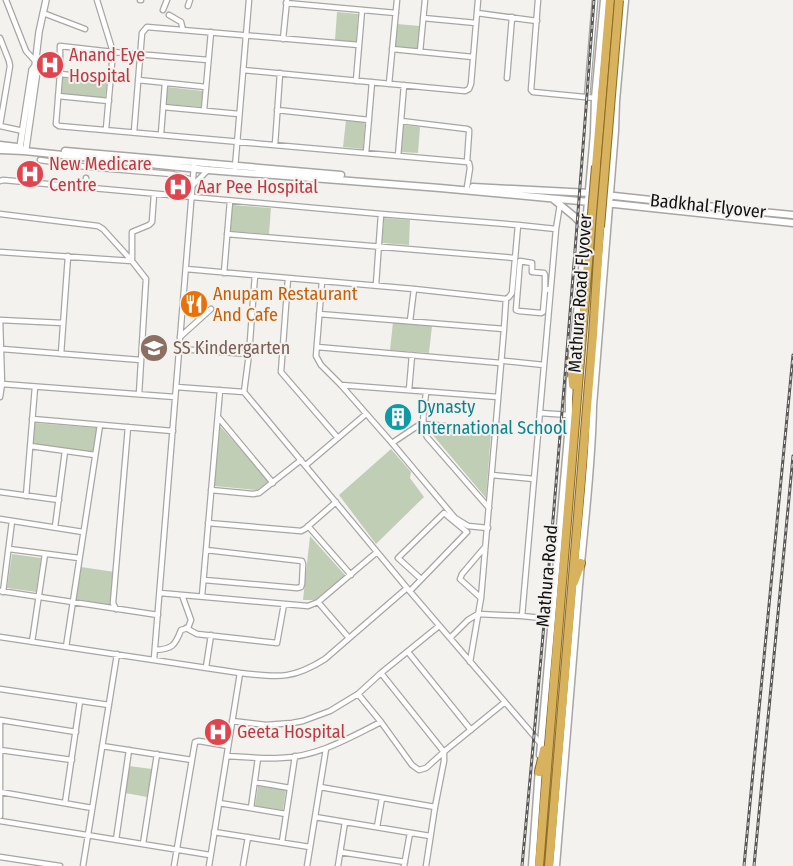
<svg xmlns="http://www.w3.org/2000/svg" width="793" height="866" viewBox="0 0 793 866" font-family="'Fira Sans Condensed',sans-serif">
<rect width="100%" height="100%" fill="#f4f2ef"/>
<path fill="#c1ceb6" d="M337,12L358,14L356,42L335,40Z
M397,24L420,26L418,49L395,47Z
M63,78L107,82L105,98L61,94Z
M167,87L203,91L201,107L165,104Z
M346,120L365,122L363,149L343,147Z
M403,125L420,127L418,153L401,152Z
M232,205L271,208L269,234L230,231Z
M384,218L410,220L409,245L382,243Z
M393,322L432,326L429,353L390,350Z
M35,423L97,428L93,452L32,445Z
M220,426L269,481L257,490L214,486Z
M426,427L491,433L486,498Z
M391,449L411,472L410,478L424,497L376,544L339,495Z
M310,536L345,575L315,600H303Z
M12,554L41,558L36,592L7,588Z
M81,567L115,572L113,605L76,599Z
M129,766L152,769L147,797L125,793Z
M258,786L286,790L283,810L255,806Z"/>
<g fill="none" stroke-linecap="round" stroke-linejoin="round">
<defs>
<path id="minor" d="M6,0L26,51L36,62
M97,0L113,52L106,129
M140,0H141
M538,0L531,90L533,92L595,98
M286,3L396,13
M188,6L190,0
M163,10L167,0
M43,13L85,29
M477,13L537,21
M169,15L181,22L183,30
M423,18L476,23
M0,38L9,61L10,66L0,125
M283,39L287,0
M392,49L473,57
M420,52L425,0
M208,60L113,52L60,46V74L56,124L59,126L467,162L469,163L470,168L467,187
M243,70L465,91L469,89L471,84L478,0
M60,74L110,79
M507,78L512,17
M138,80L206,87
M356,81L362,10
M389,84L397,0
M58,96L109,101
M587,97L595,0
M163,107L239,114
M204,110L211,32
M277,110L369,120
M401,121L467,129L469,130V133L467,162
M0,126L23,131
M134,132L142,33L147,27L359,45
M161,134L165,83
M275,145L280,73
M366,153L372,82
M398,156L404,85
M40,160L87,167L172,174L189,179
M235,168L249,0
M0,181L3,180L381,214L518,225L556,229
M192,186L208,170
M85,187L86,178
M0,214L98,226L103,229L132,261L146,279L139,394
M227,234L515,258
M0,252L132,261V232L149,225L152,222L154,194
M186,269L414,289L506,299
M224,273L230,201
M288,278L281,372L338,438
M322,281L316,356L321,365L341,385L392,443L455,518L468,526L488,528
M376,285L381,214
M545,289L543,312L541,313L519,311L516,310L520,261L532,263V272L544,273L545,275V289L550,290
M319,314L504,329
M410,321L414,289
M180,337L211,309
M317,347L501,363
M2,349L141,360
M179,349L249,354
M61,354L68,256
M505,361L544,365
M2,384L175,397
M341,385L498,397
M176,387L244,392L407,588L541,744
M409,390L412,355
M244,392L249,354L255,275
M426,392C425,406 420,424 427,437L489,508
M0,397L2,384L0,320L63,323
M540,413L569,415
M218,417L273,483
M32,419L173,431
M392,443L419,425L424,424L495,431
M30,446L95,455
M306,465L366,414
M492,475L534,479
M211,490L253,494L259,493L301,460
M0,492L59,500
M26,496L35,387
M0,519L83,532
M208,523L301,531L305,529L336,502
M308,526L351,575
M55,527L65,451
M9,549L79,558
M204,580L297,588L301,587L302,584L303,564L302,561L206,550
M0,591L158,615
M410,591L467,532L444,513L398,558L421,579
M3,592L12,521
M160,593L308,606L318,602L377,552
M202,596L220,390
M481,598L460,579L462,574L485,547
M318,602L349,638
M116,609L113,603L128,427
M522,616L556,229L560,204
M186,628L197,634L277,643L284,604
M0,637L240,673C278,677 292,680 325,659L407,588
M450,638L468,620L478,614L522,616L552,619
M32,642L45,554
M66,647L100,425
M155,650C172,649 175,646 181,630L188,628L191,620L182,595
M408,652L471,730
M154,659L194,166
M470,662L481,598L504,329L506,299L509,297L512,293L518,225
M206,667L211,635
M381,673L444,752V761L435,807L426,866
M0,689L109,705
M358,694L381,722L412,765L419,770L426,768L446,750L505,702
M0,720L76,732
M232,721L266,725L292,723L303,721L330,711L358,694L381,673L439,626
M102,746L192,760
M0,750L72,760
M227,756C244,757 263,759 280,758C317,757 349,738 381,722
M255,782L290,788
M320,787L435,807
M0,792L92,808
M65,803L80,701
M219,803L286,814
M251,808L258,758
M0,816V720
M315,817L430,836
M0,821L210,855
M377,827L382,798
M214,832L310,847
M116,840L129,750
M282,842L295,756
M143,844L157,754
M340,852L405,862
M0,857L60,866
M83,866L117,654
M174,866L195,742L199,741L228,746
M209,866L240,673
M243,866L248,837
M307,866L326,749
M338,866L345,822
M404,866L410,833"/>
<path id="tertiary" d="M35,66L32,70L20,147L23,151L26,148L37,71L35,66L39,32L46,0"/>
<path id="secondary" d="M0,145L17,147
M0,150L24,151L208,170L440,188L590,202
M65,151L341,175
M473,187L590,193
M605,195L753,211L793,215
M553,199L575,217L585,228
M605,203L793,223
M571,364L582,270L594,133L595,98L604,0
M540,755L569,424V399L570,379
M532,866L539,768
M556,866C564,777 570,687 578,598C583,534 592,470 593,406L615,131L616,101L625,0"/>
<path id="trunk" d="M596,166L610,0
M571,361L573,385
M574,582L581,563
M539,772L544,750
M539,866L591,225
M549,866L593,335L600,227"/>
</defs>
<use href="#minor" stroke="#a8a6a3" stroke-width="7"/>
<use href="#tertiary" stroke="#a8a6a3" stroke-width="8"/>
<use href="#secondary" stroke="#a8a6a3" stroke-width="9"/>
<use href="#trunk" stroke="#8d6d28" stroke-width="10"/>
<use href="#minor" stroke="#fff" stroke-width="4.5"/>
<use href="#tertiary" stroke="#fff" stroke-width="5.5"/>
<use href="#secondary" stroke="#fff" stroke-width="6"/>
<use href="#trunk" stroke="#d8b25c" stroke-width="8"/>
<defs>
<path id="rail" d="M522,866C549,578 573,289 594,0
M744,866L793,355
M754,866L793,456"/>
</defs>
<use href="#rail" stroke="#5a5958" stroke-width="3"/>
<use href="#rail" stroke="#f4f2ef" stroke-width="1" stroke-dasharray="4" stroke-linecap="butt"/>
<defs>
<path id="trunk-bridge" d="M591,225L596,166
M600,227L619,0"/>
</defs>
<use href="#trunk-bridge" stroke="#8d6d28" stroke-width="10" stroke-linecap="butt"/>
<use href="#trunk-bridge" stroke="#d8b25c" stroke-width="8"/>
</g>
<defs>
<symbol id="hospital-disc" viewBox="-11 -11 22 22"><circle r="9.5" fill="#e0444e" stroke="#f4f2ef"/><path d="M-5-5h3v3.5h4V-5h3V5h-3V1.5h-4V5h-3Z" fill="#fff"/></symbol>
<symbol id="restaurant-disc" viewBox="-11 -11 22 22"><circle r="9.5" fill="#e8710a" stroke="#f4f2ef"/><path d="M-5-6h1v4h1v-4h1v4h1v-4h1v5L-1.5 .5V6h-2V.5L-5-1ZM5-6V6H3V1.5H1.5Q1.5-4 5-6Z" fill="#fff"/></symbol>
<symbol id="school-disc" viewBox="-11 -11 22 22"><circle r="9.5" fill="#8d6e63" stroke="#f4f2ef"/><path d="M0-5L7-2L0 1L-7-2ZM-4 1L0 2.5L4 1V4Q0 6-4 4Z" fill="#fff"/></symbol>
<symbol id="building-disc" viewBox="-11 -11 22 22"><circle r="9.5" fill="#0f9aa8" stroke="#f4f2ef"/><path d="M-4-6H4V6H1V3H-1V6H-4ZM-2.5-4.3h1.7v1.8h-1.7ZM.8-4.3h1.7v1.8H.8ZM-2.5-1h1.7V.8h-1.7ZM.8-1h1.7V.8H.8Z" fill="#fff"/></symbol>
</defs>
<g fill-rule="evenodd">
<use href="#hospital-disc" x="34" y="49" width="32" height="32"/>
<use href="#hospital-disc" x="14" y="158" width="32" height="32"/>
<use href="#hospital-disc" x="162" y="171" width="32" height="32"/>
<use href="#restaurant-disc" x="178" y="288" width="32" height="32"/>
<use href="#school-disc" x="138" y="332" width="32" height="32"/>
<use href="#building-disc" x="382" y="401" width="32" height="32"/>
<use href="#hospital-disc" x="202" y="716" width="32" height="32"/>
</g>
<g text-anchor="middle" dominant-baseline="central" stroke-width="4" stroke-linejoin="round" paint-order="stroke">
<g font-size="18" fill="#be3a42" stroke="#f4f2ef" text-anchor="start">
<text x="69" y="55">Anand Eye<tspan x="69" dy="21">Hospital</tspan></text>
<text x="49" y="164">New Medicare<tspan x="49" dy="21">Centre</tspan></text>
<text x="197" y="187">Aar Pee Hospital</text>
<text x="237" y="732">Geeta Hospital</text>
</g>
<g font-size="18" fill="#131212" stroke="#f4f2ef">
<text transform="translate(708 206) rotate(6)">Badkhal Flyover</text>
<text transform="translate(580 293) rotate(-86)">Mathura Road Flyover</text>
<text transform="translate(547 576) rotate(-85)">Mathura Road</text>
</g>
<g font-size="18" fill="#c56008" stroke="#f4f2ef" text-anchor="start">
<text x="213" y="294">Anupam Restaurant<tspan x="213" dy="21">And Cafe</tspan></text>
</g>
<g font-size="18" fill="#785e54" stroke="#f4f2ef" text-anchor="start">
<text x="173" y="348">SS Kindergarten</text>
</g>
<g font-size="18" fill="#0d838f" stroke="#f4f2ef" text-anchor="start">
<text x="417" y="407">Dynasty<tspan x="417" dy="21">International School</tspan></text>
</g>
</g>
</svg>
